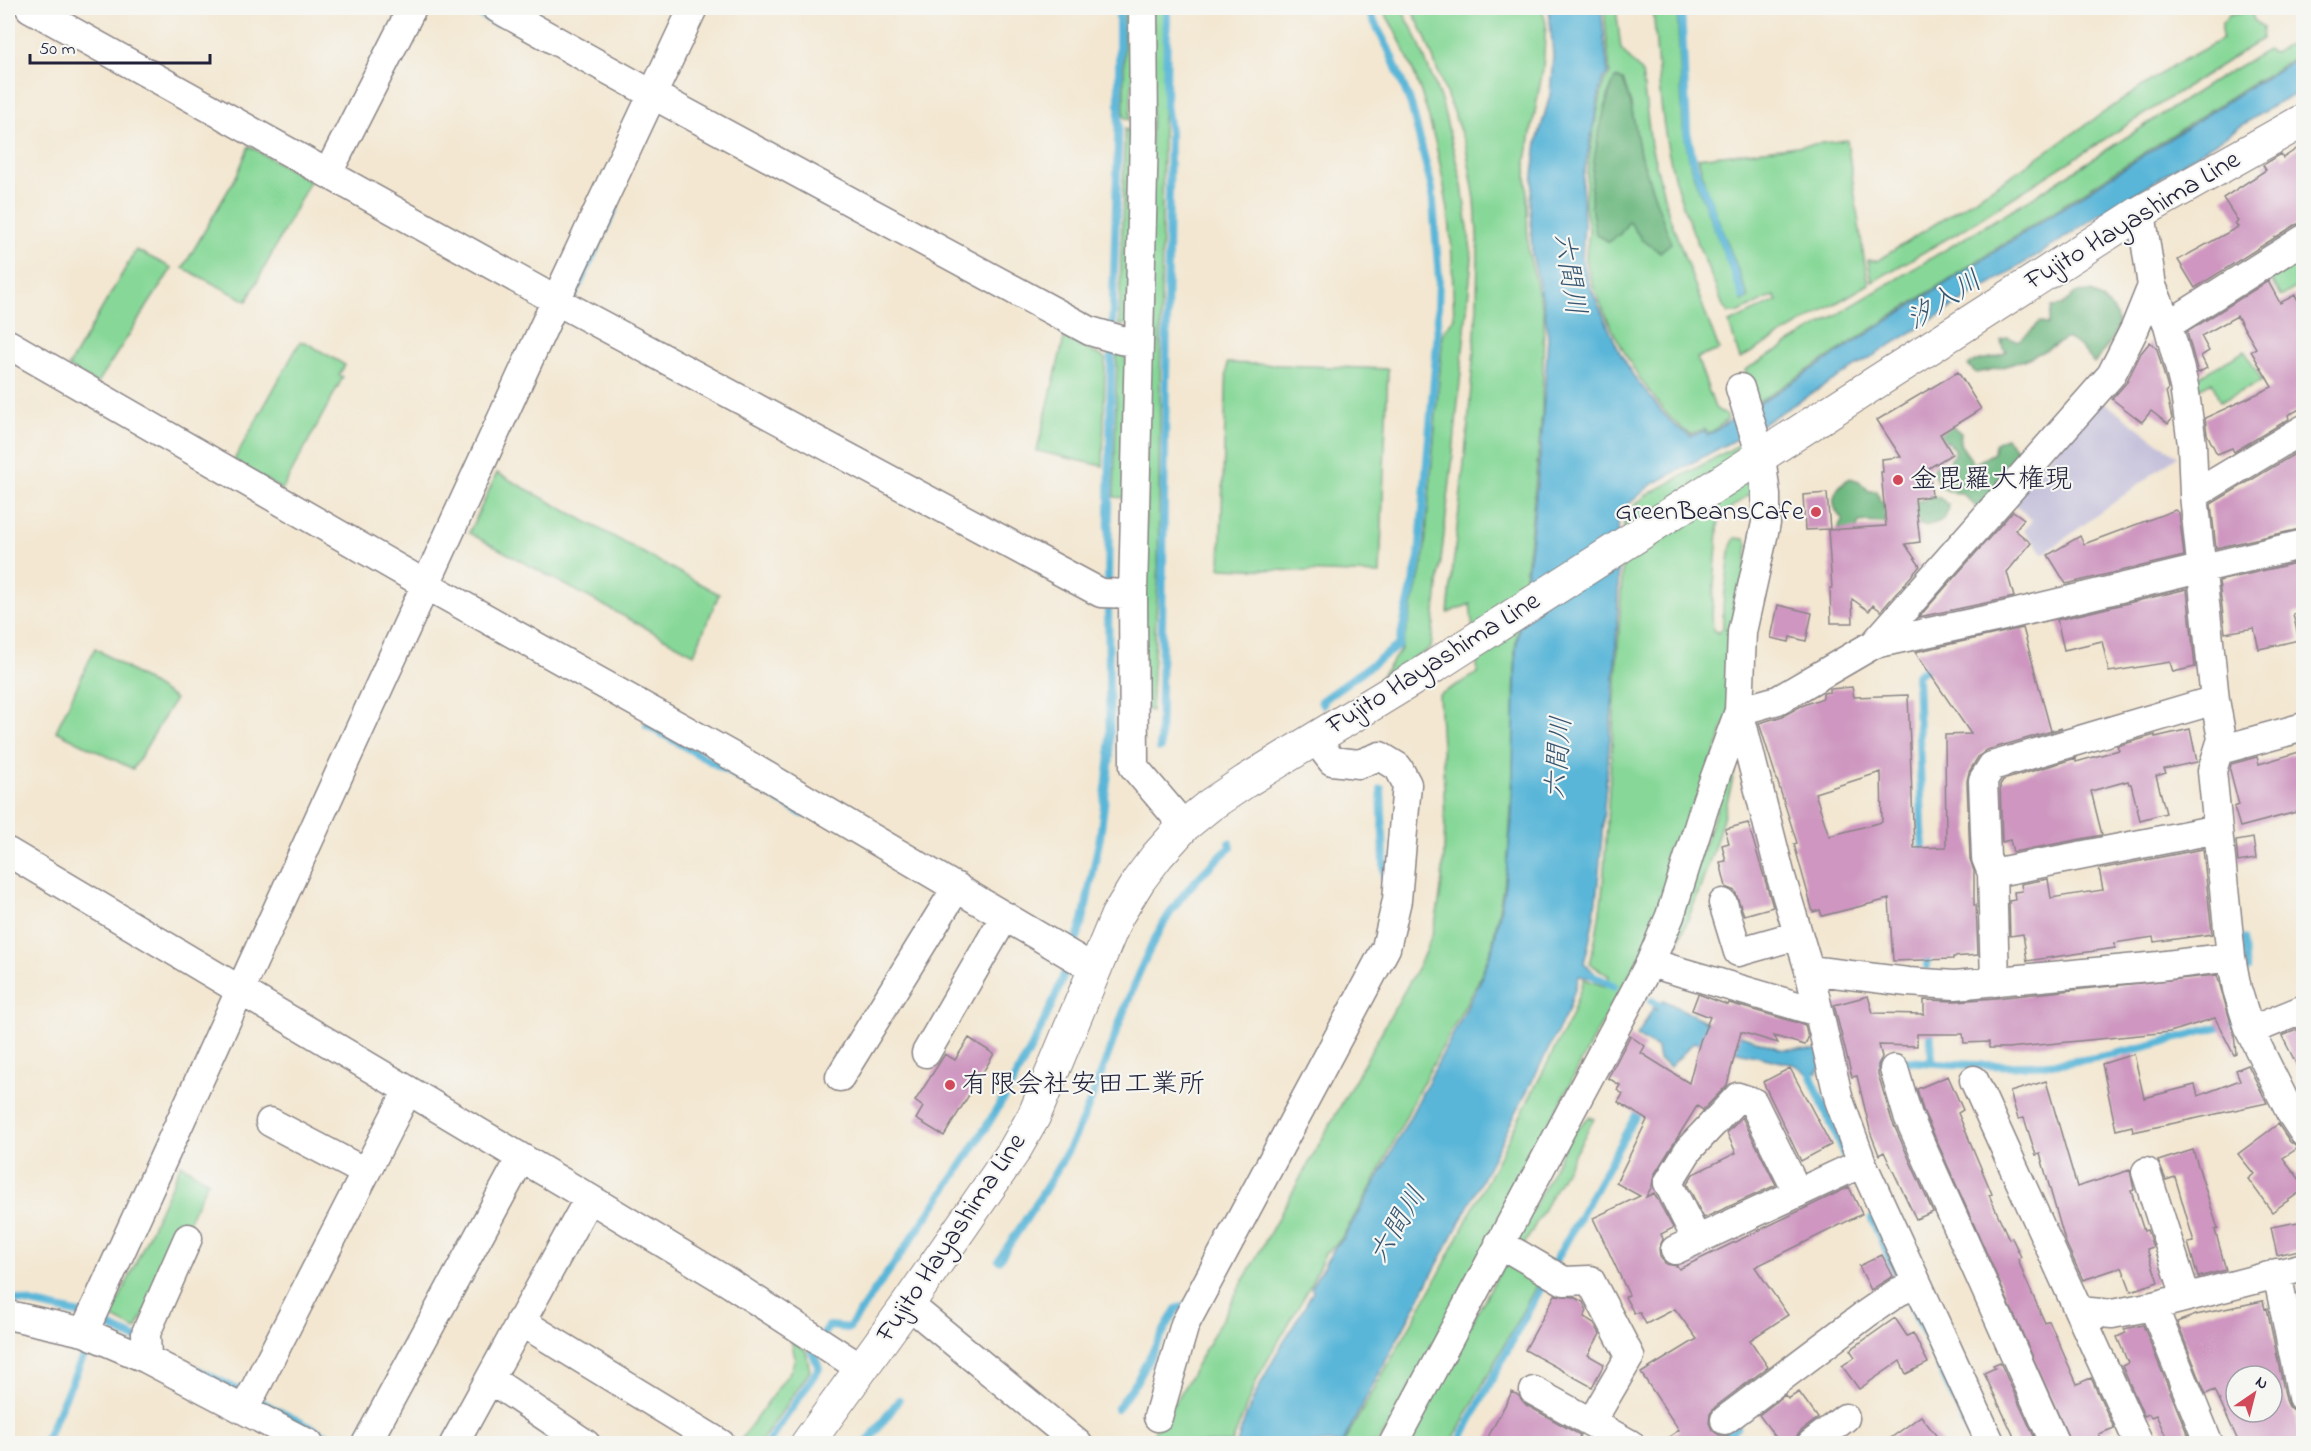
<svg xmlns="http://www.w3.org/2000/svg" width="2311" height="1451" viewBox="0 0 2311 1451" font-family="'Indie Flower','Klee One',sans-serif">
<rect width="100%" height="100%" fill="#f6f6f2"/>
<filter id="ink" filterUnits="userSpaceOnUse"><feTurbulence type="fractalNoise" baseFrequency=".0167" numOctaves="2"/><feDisplacementMap in="SourceGraphic" scale="12" xChannelSelector="R" yChannelSelector="G"/><feConvolveMatrix kernelMatrix="1 2 1 2 8 2 1 2 1" color-interpolation-filters="sRGB"/></filter>
<filter id="wash" filterUnits="userSpaceOnUse"><feTurbulence type="fractalNoise" baseFrequency=".008" numOctaves="4" result="noise"/><feDisplacementMap in="SourceGraphic" scale="24" xChannelSelector="R" yChannelSelector="G"/><feGaussianBlur stdDeviation="1.35" result="paint"/><feColorMatrix in="noise" values="0 0 0 0 0 0 0 0 0 0 0 0 0 0 0 0 0 1.4 0 .05"/><feComposite in="paint" operator="in"/></filter>
<g filter="url(#wash)">
<rect width="100%" height="100%" fill="#f3e7d1"/>
<path fill="#c5c0da" d="M2100,399L2177,456L2044,554L2024,530L2032,520L2010,501Z"/>
<path fill="#87d898" stroke="#547d6a" stroke-width="1.5" fill-rule="evenodd" d="M1124,8H1136L1130,120L1124,117Z
M1153,8H1164V44L1158,580L1151,711L1143,709Z
M1382,8H1401L1416,36L1442,103L1462,185L1472,258L1452,464L1431,648L1378,681L1402,648L1424,558L1443,333L1454,318C1452,278 1453,237 1446,198C1436,133 1417,64 1382,8Z
M1411,8H1542L1546,23L1543,69L1526,160L1528,251L1544,314L1542,413L1530,539L1515,649L1513,772L1508,861L1492,946L1478,982L1419,1090L1373,1184L1341,1239L1325,1254L1307,1292L1258,1377L1232,1443L1153,1444L1151,1441L1155,1429L1178,1398L1421,961C1425,951 1430,941 1433,931C1452,860 1443,768 1439,695L1478,673L1470,604L1448,613L1468,426L1477,307L1478,252L1475,199L1466,147L1424,34Z
M1604,8H1616L1621,49L1642,73L1651,146L1669,215L1719,350L1697,358L1715,408L1727,416L1728,419L1709,434L1705,429L1690,434C1671,423 1660,405 1647,388C1628,364 1588,287 1586,257C1586,248 1589,238 1589,229C1588,220 1585,212 1585,202C1586,162 1596,121 1604,81L1610,74ZM1615,78L1623,80L1631,105L1640,154L1670,243L1642,240L1629,221L1620,234L1596,155L1608,95Z
M1653,8H1677L1683,128L1691,169L1742,301L1749,298L1706,188L1698,158L1847,140L1864,259L1869,284L1740,359L1729,323L1777,301L1774,296L1737,313H1728L1723,306C1706,261 1683,215 1672,168C1659,116 1658,61 1653,8Z
M2251,11L2254,20L2263,27L2262,39L1967,227L1872,282L1868,260L1877,261L2009,177L2171,67L2222,39V23L2230,14Z
M2303,36V53L2243,89L1756,404L1745,370L2038,194L2214,81L2267,50L2274,53Z
M1125,129L1133,132L1129,323L1119,326Z
M249,146L310,181L247,301L183,268L237,175Z
M136,250L172,268L97,384L68,367Z
M2303,252V283L2281,297L2267,274Z
M1064,338L1105,358L1103,466L1037,451Z
M300,342H305L345,365L339,375L343,377L282,490L234,460Z
M2245,351L2262,381L2220,402L2212,382L2195,391L2192,380Z
M1117,354L1126,356L1127,498L1114,497Z
M1227,363L1388,369L1380,574L1220,568Z
M1744,442L1751,493L1719,517L1712,615L1713,630L1718,633L1723,628V606L1731,546L1735,538L1745,539L1748,545L1728,716L1653,932L1592,1041L1521,1180L1391,1423L1378,1443L1343,1444L1435,1282L1570,1019L1584,979L1604,986L1609,976L1589,963C1605,913 1605,844 1609,791C1615,699 1621,606 1625,514L1645,496Z
M497,473L719,594L694,654L469,533Z
M95,648L175,699L133,769L56,731Z
M1736,764C1722,833 1699,898 1669,962L1663,958L1732,767Z
M1589,1117L1594,1119L1523,1247L1517,1240L1572,1133Z
M181,1164L208,1181L136,1330L111,1317Z
M1505,1262L1540,1279L1451,1443L1405,1444Z
M791,1340L806,1351L810,1371L760,1443H747L741,1439L791,1370L795,1358Z"/>
<path fill="#6db880" stroke="#486d5e" stroke-width="1.5" d="M1615,78L1623,80L1631,105L1640,154L1671,243L1660,252L1642,240L1629,221L1620,234L1609,242L1596,234C1594,223 1591,212 1591,201C1590,166 1602,111 1615,78Z
M2091,292C2132,318 2120,330 2094,363L2079,345L2067,338C2035,357 2013,366 1976,373L1968,365C1983,355 1995,362 2007,351L2003,349L2001,340L2008,337L2016,341C2026,338 2032,329 2040,322L2048,325L2052,307L2062,306L2075,293Z
M1950,424L1961,433L1960,444L1974,464L1994,453L1995,443L2006,438L2017,450L2027,448L2029,436L2040,431L2052,436L1977,508L1962,493C1945,494 1935,484 1933,469L1937,465L1944,466L1955,455V449L1947,441L1936,447L1937,426Z
M1850,478L1859,481L1869,491H1877L1880,501L1888,505L1925,500C1935,493 1941,498 1949,505C1948,521 1937,523 1924,526C1908,517 1896,524 1879,523C1871,523 1868,521 1859,523L1856,530L1837,529L1843,520C1828,505 1832,489 1850,478Z"/>
<path fill="#5ab6d8" stroke="#3e6c8a" stroke-width="1.5" d="M1549,8H1601L1608,73L1602,80L1582,183L1584,225L1582,259L1589,284L1619,351L1633,375L1662,412L1675,426L1690,436L1705,431L1708,436L1737,416L1756,406L2245,90L2303,55V90L2266,110L2105,213L2103,212L2052,246L1749,432L1651,485L1618,513C1621,607 1613,701 1605,796C1600,852 1599,909 1584,963L1598,976L1596,979L1579,976L1568,1011L1460,1222L1342,1443L1237,1444C1251,1390 1286,1340 1313,1292L1311,1287L1335,1247L1343,1239L1375,1184L1479,984L1493,947L1504,891L1512,820L1516,650L1531,544L1541,445L1548,338L1545,311L1532,254L1530,201L1537,142L1550,95L1553,55Z
M1663,1000L1713,1025L1780,1049L1819,1050L1822,1066L1817,1073L1808,1074L1795,1065L1694,1042L1670,1067L1659,1060L1657,1048L1637,1036L1653,1008L1657,1010Z"/>
<g fill="none" stroke-linecap="round" stroke-linejoin="round">
<path stroke="#5ab6d8" stroke-width="8" d="M469,8L496,23
M1681,8L1687,132L1694,165L1743,296
M570,303L615,208
M1108,588L1111,367L1119,111V8
M1323,704L1321,701L1399,645L1419,557L1437,342L1439,279L1432,189L1411,104L1388,48L1367,8
M647,725L803,814
M1160,748L1170,132L1166,104L1167,8
M1381,789L1385,883
M1923,856L1917,675L1933,664
M2243,939L2247,969
M1073,950L1083,920L1100,837L1110,756L1108,600
M1927,952V966
M1588,973L1614,986
M1652,1001L1666,1010
M1930,1025L1932,1061
M1871,1059C1936,1062 2004,1070 2069,1062C2123,1055 2176,1038 2229,1024
M1809,1064L1812,1079L1847,1162
M1872,1219L1975,1444
M999,1260C1029,1214 1061,1169 1083,1119C1113,1051 1131,972 1172,910C1189,885 1209,866 1231,847L1229,843
M8,1298L85,1315
M96,1320L139,1340
M821,1337L829,1326L849,1328C926,1216 1024,1090 1069,961
M198,1370L343,1444
M1117,1409L1136,1382L1176,1309L1185,1306
M44,1444L87,1348
M767,1444L819,1368L812,1351L815,1347
M866,1444L899,1400
M1458,1444L1522,1322L1641,1106
M1716,1444L1737,1427"/>
</g>
<g id="blocks">
<path fill="#ce96c0" fill-rule="evenodd" d="M2304,144V222L2295,225L2195,288L2178,260L2238,227L2235,223L2238,221L2223,198L2266,170L2263,165L2281,154L2283,158Z
M2268,281L2280,303L2295,295L2304,310V407L2288,415L2289,419L2234,452L2232,448L2217,454L2207,434L2205,418L2272,387L2251,351L2256,348L2237,316L2201,336L2209,351L2201,356L2207,368L2198,373L2187,332Z
M2150,342L2157,349L2168,389L2166,391L2172,419L2168,424L2151,411L2142,422L2112,399L2126,383L2141,353Z
M1958,372L1981,409L1940,434L1952,454L1929,468L1932,496L1915,498L1920,542L1905,544L1920,566L1881,611L1873,605L1869,611L1852,599L1853,623H1831L1830,588H1832L1828,530L1886,526L1881,472H1883L1882,459L1901,457L1877,420Z
M2303,449L2304,528L2216,548L2211,504Z
M1827,493L1830,529L1805,530L1803,495Z
M2175,510L2179,513L2184,556L2066,584L2048,555L2080,536L2084,544Z
M2013,511L2024,519L2015,530L2031,543L2007,572L2014,597L1919,617Z
M2304,561V611L2293,614L2299,640L2259,649L2254,628L2225,633L2219,581Z
M2187,589L2195,667L2173,672L2170,662L2109,672L2102,641L2064,650L2057,620Z
M1778,605L1812,613L1806,641L1790,637L1789,642L1771,638Z
M2023,628L2051,731L2062,728L1987,750L1978,757L1969,772L1967,781L1970,859L1974,871V905H1976L1978,955L1953,957V959L1893,961L1889,899L1822,916L1820,910L1813,912L1794,844L1797,843L1759,723L1783,716L1801,706L1823,698V693L1830,692V689L1852,687L1854,697L1908,695L1914,848L1946,847L1945,735L1971,734L1915,652ZM1881,772L1882,822L1829,836L1815,793Z
M2190,729L2197,762L2164,769L2166,773L2156,776L2166,813L2140,820L2131,784H2129L2128,781L2091,791L2102,835L2013,852L2010,840L2002,842L2000,785L2003,780L2076,758V762L2119,750L2117,746L2155,735V737Z
M2299,752L2304,768V810L2240,827L2234,807L2239,805L2230,770L2231,764L2257,757L2259,764Z
M1748,823L1773,907L1744,915L1735,891L1726,887L1720,862L1726,861L1722,845L1729,843L1725,829Z
M2253,838L2256,859L2238,862L2236,841Z
M2203,849L2212,934L2154,942L2153,937L2114,943L2115,948L2027,961L2023,934L2010,936L2009,901L2015,900L2014,892L2022,891L2021,884L2048,879L2051,898L2103,890L2099,869Z
M2217,975L2234,1034L2236,1054L2234,1055L2215,1018L2170,1032L2008,1048H1989V1042L1964,1043L1963,1034H1917V1046L1879,1045L1882,1057L1878,1065V1074L1892,1121L1933,1212L1916,1219L1884,1152L1879,1155L1871,1134L1857,1076L1852,1077L1834,1005L1868,996L1873,1013L1924,1014V1000L1956,1001L1996,998Z
M1698,994L1728,1005L1729,1003L1805,1025L1808,1038L1805,1045L1774,1036L1778,1043L1741,1032L1727,1085L1703,1110L1697,1106L1654,1175L1652,1186L1646,1197L1654,1193L1673,1228L1661,1234L1663,1239L1659,1248L1660,1257L1666,1264L1677,1266L1679,1269L1849,1187L1862,1214L1755,1267L1788,1315L1750,1340L1768,1367L1715,1407L1710,1414L1709,1423L1712,1430L1719,1435L1728,1436L1734,1443H1660L1679,1430L1641,1373L1697,1339L1675,1309L1646,1324L1640,1313H1634L1625,1297L1629,1295L1593,1218L1640,1196L1616,1183L1647,1120L1618,1102L1623,1094L1617,1090L1620,1085L1608,1078L1630,1036L1645,1046L1641,1053L1689,1083L1700,1041L1710,1017L1692,1010Z
M2304,1027V1079L2282,1036Z
M969,1038L994,1054L944,1136L916,1119L923,1107L915,1101L945,1054L955,1060Z
M2134,1054L2144,1098L2195,1085L2198,1096L2240,1080L2236,1070L2248,1065L2267,1103L2133,1132L2132,1126L2116,1130L2102,1064Z
M1790,1068L1831,1145L1801,1161L1763,1082Z
M1948,1076L1963,1110L1958,1113L1992,1194L1989,1195L2009,1239L2012,1238L2021,1257L2018,1259L2023,1273L2045,1323L2049,1321L2077,1384L2091,1378L2114,1428L2099,1434L2103,1443H2071L1923,1110L1917,1089Z
M2046,1081L2077,1187L2130,1170L2134,1190L2131,1191L2144,1231L2147,1230L2153,1247L2147,1249L2158,1282L2131,1291L2122,1267L2083,1280L2065,1241L2040,1154L2036,1155L2024,1118L2018,1119L2010,1092Z
M1742,1117L1776,1185L1704,1218L1687,1184L1693,1174L1736,1153L1727,1133Z
M2278,1124L2290,1142L2298,1148L2283,1158L2304,1185V1189L2272,1212L2248,1179L2254,1174L2238,1154Z
M2193,1150L2218,1229L2215,1230L2226,1270L2198,1277L2188,1243L2194,1242L2178,1187L2175,1177L2166,1180L2158,1161Z
M2304,1221V1249L2277,1255L2271,1227Z
M1882,1255L1893,1276L1871,1290L1859,1266Z
M1555,1295L1574,1297L1583,1302L1587,1311L1584,1317L1594,1323L1600,1334L1588,1355L1604,1364L1592,1387L1525,1350Z
M2263,1301L2265,1309L2267,1308L2286,1400L2289,1407L2294,1411L2302,1443H2239L2215,1390L2206,1394L2177,1322L2196,1315ZM2236,1376H2272V1412H2236Z
M1895,1318L1907,1336L1913,1333L1928,1363L1906,1374L1900,1361L1859,1389L1842,1366L1855,1357L1850,1350Z
M2143,1325L2191,1443H2169L2156,1415L2151,1417L2149,1414L2144,1416L2122,1366L2128,1363L2117,1337L2126,1333L2124,1329Z
M2000,1362L2037,1443H2017L1984,1373L1995,1368L1993,1365Z
M1512,1392L1518,1395L1526,1405L1580,1435L1576,1443H1485Z
M1799,1392L1818,1418L1801,1431L1796,1437L1795,1443H1780L1759,1415L1785,1395L1788,1399Z
M1921,1416L1942,1443H1884Z"/>
</g>
</g>
<g filter="url(#ink)">
<use href="#blocks" fill-opacity="0" stroke="#8a8486" stroke-width="1.5"/>
<g fill="none" stroke-linecap="round" stroke-linejoin="round">
<defs>
<path id="minor" d="M30,8L557,301L1101,593L1133,594
M497,8L659,98L1090,331L1121,340L1138,342
M1143,8L1144,133L1133,594L1134,767L1184,826
M328,173L412,8
M2141,212L2152,286L2168,325L2178,362L2184,386L2192,444L2194,495L2215,700L2222,739L2212,771L2231,957L2237,989L2250,1031L2290,1112L2304,1133
M2168,325L2304,239
M8,344L430,587L748,765L1096,970
M2194,495L2304,429
M1874,644L2111,375L2135,328L2152,286
M2220,750L2304,727
M8,852L589,1198L728,1282L862,1369
M1992,873L2218,829
M1723,903L1738,952L1798,935
M1650,963L1818,1012
M1809,970L1908,982L1955,985L2159,966L2231,957
M1995,982L1992,873L1986,858L1983,780L1992,766L2215,700
M2250,1031L2304,1009
M926,1053L1005,916
M1894,1069L1908,1116L2055,1444
M840,1077L957,887
M1974,1080L2139,1444
M270,1122L365,1172
M2146,1172L2186,1297
M1697,1240L1668,1183L1689,1149L1738,1097L1753,1102L1798,1193
M1499,1243L1564,1281L1590,1280L1630,1356L1592,1421
M1675,1250L1862,1163
M2277,1273L2302,1397
M908,1304L1078,1444
M2153,1306L2209,1444
M2079,1311L2112,1314L2153,1306L2304,1267
M8,1315L84,1332L147,1359L309,1444
M520,1321L721,1444
M84,1332L550,313L693,8
M147,1359L146,1333L188,1238
M490,1379L586,1444
M1534,1391L1630,1444
M244,1410L408,1090
M1158,1417L1185,1324L1386,948L1397,900L1407,784L1398,767L1380,756L1359,764L1332,761L1315,739
M1725,1420L1866,1314L1898,1292L1916,1284
M366,1444L521,1158
M454,1444L589,1198
M1393,1444L1650,963L1670,916L1707,799L1739,711L1742,632L1766,523V495L1761,456L1740,388
M1811,1444L1845,1418
M1991,1444L1862,1163L1839,1100L1809,970L1781,877L1739,711L1778,700L1874,644L2004,616L2304,544"/>
<path id="major" d="M807,1444L908,1304L1014,1151L1034,1116L1117,916L1139,880L1157,856L1184,826L1210,805L1246,781L1436,665L2141,212L2304,120"/>
</defs>
<use href="#minor" stroke="#8a8486" stroke-width="31"/>
<use href="#major" stroke="#8a8486" stroke-width="35"/>
<use href="#minor" stroke="#fff" stroke-width="28"/>
<use href="#major" stroke="#fff" stroke-width="33"/>
</g>
</g>
<g fill="#d1495b" stroke="#f6f6f2" stroke-width="2">
<circle cx="1898" cy="480" r="6"/>
<circle cx="1816" cy="512" r="6"/>
<circle cx="950" cy="1085" r="6"/>
</g>
<g text-anchor="middle" dominant-baseline="central" stroke-width="4.5" stroke-linejoin="round" paint-order="stroke">
<g font-size="27" fill="#22223b" stroke="#f6f6f2">
<text transform="translate(2133 221) rotate(-31)">Fujito Hayashima Line</text>
<text transform="translate(1434 664) rotate(-32)">Fujito Hayashima Line</text>
<text transform="translate(952 1238) rotate(-56)">Fujito Hayashima Line</text>
</g>
<g font-size="27" fill="#22223b" stroke="#f6f6f2" text-anchor="start">
<text x="1910" y="480">金毘羅大権現</text>
<text x="1804" y="512" text-anchor="end">GreenBeansCafe</text>
<text x="962" y="1085">有限会社安田工業所</text>
</g>
<g font-size="28" font-style="italic" fill="#365672" stroke="#f6f6f2">
<text transform="translate(1568 274) rotate(81)">六間川</text>
<text transform="translate(1945 302) rotate(-33)">汐入川</text>
<text transform="translate(1560 758) rotate(-85)">六間川</text>
<text transform="translate(1399 1226) rotate(-59)">六間川</text>
</g>
</g>
<rect width="2311" height="1451" fill="none" stroke="#f6f6f2" stroke-width="30"/>
<g transform="translate(2254 1394) rotate(35)"><circle r="28" fill="#f6f6f2" stroke="#a1a1a9" stroke-width="1.5"/>
<path d="M0-4.5L10 22L0 15L-10 22Z" fill="#d1495b"/>
<text y="-9" font-size="16" font-weight="bold" text-anchor="middle" fill="#22223b">N</text>
</g>
<path d="M30 54v9h180v-9" fill="none" stroke="#22223b" stroke-width="3"/>
<text x="39" y="54" font-size="18" fill="#22223b" stroke="#f6f6f2" stroke-width="4.5" paint-order="stroke">50 m</text>
</svg>
